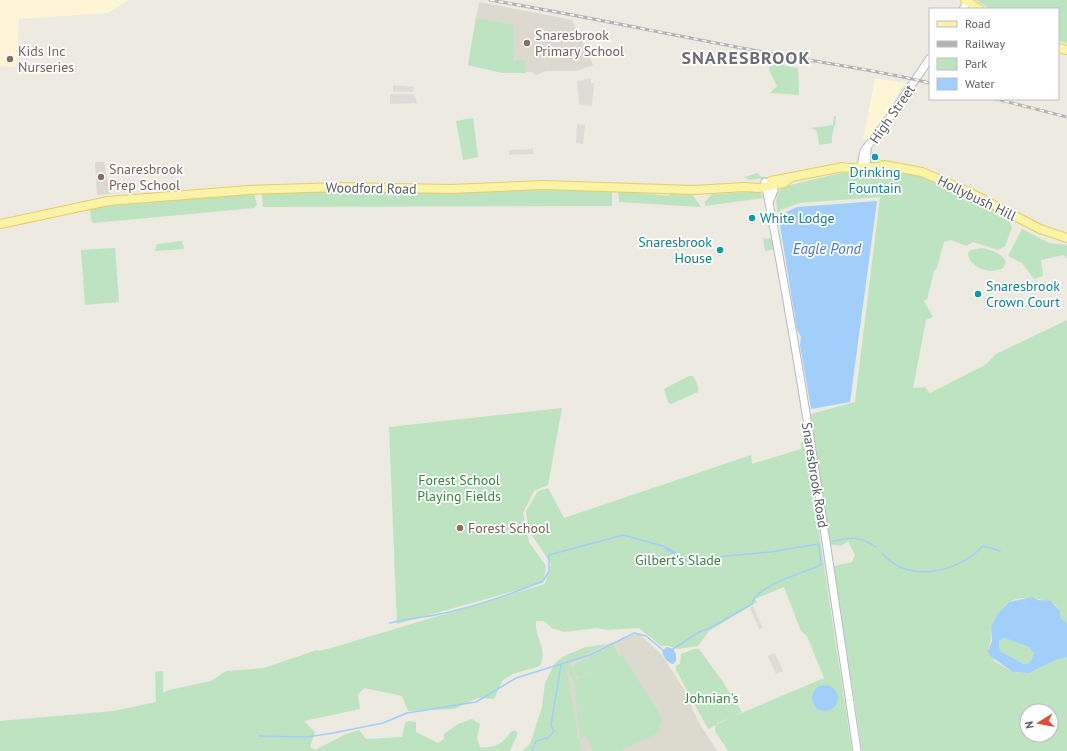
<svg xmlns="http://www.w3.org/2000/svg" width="1067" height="751" viewBox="0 0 1067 751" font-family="'PT Sans',sans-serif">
<rect width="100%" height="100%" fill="#eceae1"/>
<path fill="#fcf6d6" d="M0,0H129L108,13L19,19L16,67L0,66Z
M875,78L905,83L869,142L863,139Z"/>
<path fill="#dddcd6" d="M591,78V83H594L592,106L579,104L577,81Z
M393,85L414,87L413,92L393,91Z
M390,94H414L417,103L390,104Z
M577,124L585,125L583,144L576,143Z
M533,149V154L509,155V150Z
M753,606L763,628L759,629L750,608Z
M775,653L783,671L776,674L768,656Z"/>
<path fill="#dcd9cf" d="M479,2L572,20L593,65L576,71H546L536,75L531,72L503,73L468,65Z
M95,162H104L110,194L97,195Z
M638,633L662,655L683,688L698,721L717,751H581L565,667L608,644Z"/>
<path fill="#bee3c1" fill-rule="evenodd" d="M976,0H1067V43L1058,41V9H990Z
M476,18L514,25L513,61L525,60L526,73H503L468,65Z
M770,63L798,68L799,95L770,93L777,86L769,70Z
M834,116H836C836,126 831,133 832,143L819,145L817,131L811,128L833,125Z
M473,118L478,157L463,160L456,121Z
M880,170L921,175L968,196L995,211V213L1010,222L1012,228L1005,246L998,250L973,242L966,246L951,240L944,242L937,268L934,271L927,300L924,301L933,317L926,320L913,388L925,387L930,393L985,365L996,354L1067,320V624L1060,617V611L1055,604C1042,599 1020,594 1008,603C1005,605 1003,609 1001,612C997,616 992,623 991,628C990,637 992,641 988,649L994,661L1013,672L1029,673L1056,660L1067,657V751H862L834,566L852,562L855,555L848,541L841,546L830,544L811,414L855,402L880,197L799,203L781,210L778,216C776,203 773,193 786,186L849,171ZM1027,711H1051V735H1027Z
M758,173L761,177H772L750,180L744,177Z
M525,189L612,191V206L263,207L262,194L315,190L451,192V194Z
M620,191L669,196L671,194H692L701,207L619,202L618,192Z
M752,192L761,193L763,198L705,206V202L712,194Z
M254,194L257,205L254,208L94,223L91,221L90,209L107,205Z
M1022,229L1049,243L1067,245V259L1063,255L1041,260L1043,276L1034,279L1022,263L1008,256Z
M772,238L775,249L765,251L763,239Z
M182,241L184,249L155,251L157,244Z
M115,248L119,302L85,305L81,250Z
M982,248C991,250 1002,253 1006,262L1003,268C991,275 969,268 968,253L971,250Z
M689,376H693C696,382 699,386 698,392L671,404L668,402L664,389Z
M562,408L548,485L534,491L523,513L529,542L546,566L543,583L397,624L389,427Z
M805,440L852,751H728L715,731V727L718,723L824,678L807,636L801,631L784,587L755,599L757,602L709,631L698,646L678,649L669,646H661L639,628L608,630L597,628L564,632L552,628L544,621H536C534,638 549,650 540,666L513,674L503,680L494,699L478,698L454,709L408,711L402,696L364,688L358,695L360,709L304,721L315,732L310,747L315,750L346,734L359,730L366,739L402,737L405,723L409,721L416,722V732L438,743L444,739V734L458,724L472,719L480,724L477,738L480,747C490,748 499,746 506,738C509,734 510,732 515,730L518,733L510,751H0V721L113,711L156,702L155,672L163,671V693L169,690L211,681L226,671L264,668L317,650L319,651L331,648L545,584L551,564L529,531L526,511L538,491L548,488L564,518L751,455L752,464L801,449V442Z
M1004,638L1029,647L1034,653L1030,663L1024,664L1000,651L999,641Z
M608,644L570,664L577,680L610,662L578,678L572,666L613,645L619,657L622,655L660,714L662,719L658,733L620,751H593L586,735L580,738L574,682L566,667L581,751H522L530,744L542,707L545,683L555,663L564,656L586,647Z
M694,649H699L721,679L742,712L708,729L676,670V665L680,664L681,654Z"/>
<path fill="#a2cefb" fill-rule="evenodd" d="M877,201L850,402L811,409L800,345L801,337L797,330L779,219L782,214L797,207Z
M669,548L683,557V562L678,563L676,556L666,550Z
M1032,597L1038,600L1051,601L1060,611V617L1067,624V657L1056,660L1029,673L1013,672L990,656L988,651L992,641L991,627L997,615L1009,602ZM1004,638L1029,647L1034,653L1030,663L1024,664L1000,651L999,641Z
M667,647L673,649L676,654V661L673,664C666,662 664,658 662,651Z
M812 698a13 13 0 1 1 26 0a13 13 0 1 1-26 0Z"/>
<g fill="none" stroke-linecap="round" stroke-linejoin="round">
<path stroke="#a2cefb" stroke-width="1.5" d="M833,541C851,537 860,536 876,547
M882,553C908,584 957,573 983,546L1000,551
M390,623C405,619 420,618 435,615C472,608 509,595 543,581L549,571V555L623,535L663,546L668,549
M673,649L699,632L710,628L752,604C755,586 805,572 821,565L819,544L770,552L686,560L683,559
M259,736L307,737L333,733L383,723L407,713L476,702L516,678L590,655L634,633L646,636L663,650
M532,751L536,741L548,738L554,731L551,725L561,665"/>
<defs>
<path id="secondary" d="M963,9L969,0
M861,167L864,151L888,120L930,58
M866,167L867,149
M765,182C802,370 829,561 857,751
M770,200L774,190L772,181"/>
<path id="primary" d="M965,0L979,9
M1058,48L1067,50
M771,181L843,167L847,168L879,167L884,165L922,172L969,192L1040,229L1067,238
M0,224L108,201L249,190L341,187L451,189L543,185L693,190L745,187L758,188L784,183L790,178"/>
</defs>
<use href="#secondary" stroke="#b7b9bf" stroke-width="9"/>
<use href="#primary" stroke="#eacc5c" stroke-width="10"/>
<use href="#secondary" stroke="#fff" stroke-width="7"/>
<use href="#primary" stroke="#fbf3a7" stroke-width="8"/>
<defs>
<path id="rail" d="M490,0C584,16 676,36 769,53C823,63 877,70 930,83
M996,99L1067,117"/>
</defs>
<use href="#rail" stroke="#b2b3b3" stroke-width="3"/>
<use href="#rail" stroke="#fff" stroke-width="1.5" stroke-dasharray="4.5" stroke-linecap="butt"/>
</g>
<g fill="#8d6e63" stroke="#fff" stroke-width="1.5">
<circle cx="527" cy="43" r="4"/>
<circle cx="10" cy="59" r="4"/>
<circle cx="101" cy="177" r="4"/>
<circle cx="460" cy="528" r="4"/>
</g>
<g fill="#0f9aa8" stroke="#fff" stroke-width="1.5">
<circle cx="875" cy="157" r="4"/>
<circle cx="752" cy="218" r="4"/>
<circle cx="720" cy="250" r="4"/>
<circle cx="978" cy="294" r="4"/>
</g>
<g text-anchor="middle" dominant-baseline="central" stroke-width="3.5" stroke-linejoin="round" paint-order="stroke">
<g font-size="14" fill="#785e54" stroke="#fff" text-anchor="start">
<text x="535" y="35">Snaresbrook<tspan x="535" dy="16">Primary School</tspan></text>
<text x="18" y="51">Kids Inc<tspan x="18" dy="16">Nurseries</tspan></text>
<text x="109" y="169">Snaresbrook<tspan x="109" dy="16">Prep School</tspan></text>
<text x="468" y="528">Forest School</text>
</g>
<g font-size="14" fill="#5a5c61" stroke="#fff">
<text transform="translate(892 114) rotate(-55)">High Street</text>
<text transform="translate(371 188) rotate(1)">Woodford Road</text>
<text transform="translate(977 198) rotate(26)">Hollybush Hill</text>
<text transform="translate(815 475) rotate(81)">Snaresbrook Road</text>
</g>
<g font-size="14" fill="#0d838f" stroke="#fff" text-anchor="start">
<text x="875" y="172" text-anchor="middle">Drinking<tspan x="875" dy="16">Fountain</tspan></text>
<text x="760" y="218">White Lodge</text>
<text x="712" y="242" text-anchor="end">Snaresbrook<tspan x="712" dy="16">House</tspan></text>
<text x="986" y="286">Snaresbrook<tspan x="986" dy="16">Crown Court</tspan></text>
</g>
<g font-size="14" fill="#388241" stroke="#fff">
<text x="459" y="480">Forest School<tspan x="459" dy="16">Playing Fields</tspan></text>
<text x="678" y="560">Gilbert's Slade</text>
<text x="712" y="698">Johnian's</text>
</g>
<g font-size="15" font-style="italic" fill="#4777bc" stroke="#fff">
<text x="827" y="248">Eagle Pond</text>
</g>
<g font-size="18" font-weight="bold" letter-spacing="1" fill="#6b6e73" stroke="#fff">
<text x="746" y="57">SNARESBROOK</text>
</g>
</g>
<rect x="929" y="8" width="130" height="92" fill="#ffffff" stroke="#bdbec0"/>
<rect x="937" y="21" width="20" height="6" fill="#fbf3a7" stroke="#bdbec0"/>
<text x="965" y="28" font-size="12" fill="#5a5c61">Road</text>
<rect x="937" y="41" width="20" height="6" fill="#b2b3b3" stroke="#bdbec0"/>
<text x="965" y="48" font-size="12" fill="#5a5c61">Railway</text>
<rect x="937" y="58" width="20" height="12" fill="#bee3c1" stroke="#bdbec0"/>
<text x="965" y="68" font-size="12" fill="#5a5c61">Park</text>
<rect x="937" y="78" width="20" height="12" fill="#a2cefb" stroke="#bdbec0"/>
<text x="965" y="88" font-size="12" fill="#5a5c61">Water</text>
<g transform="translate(1039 723) rotate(259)"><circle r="19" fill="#ffffff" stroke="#bdbec0"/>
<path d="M0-3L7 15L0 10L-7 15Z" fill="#e04d33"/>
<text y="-6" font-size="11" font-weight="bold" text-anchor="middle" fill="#5a5c61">N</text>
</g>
</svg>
